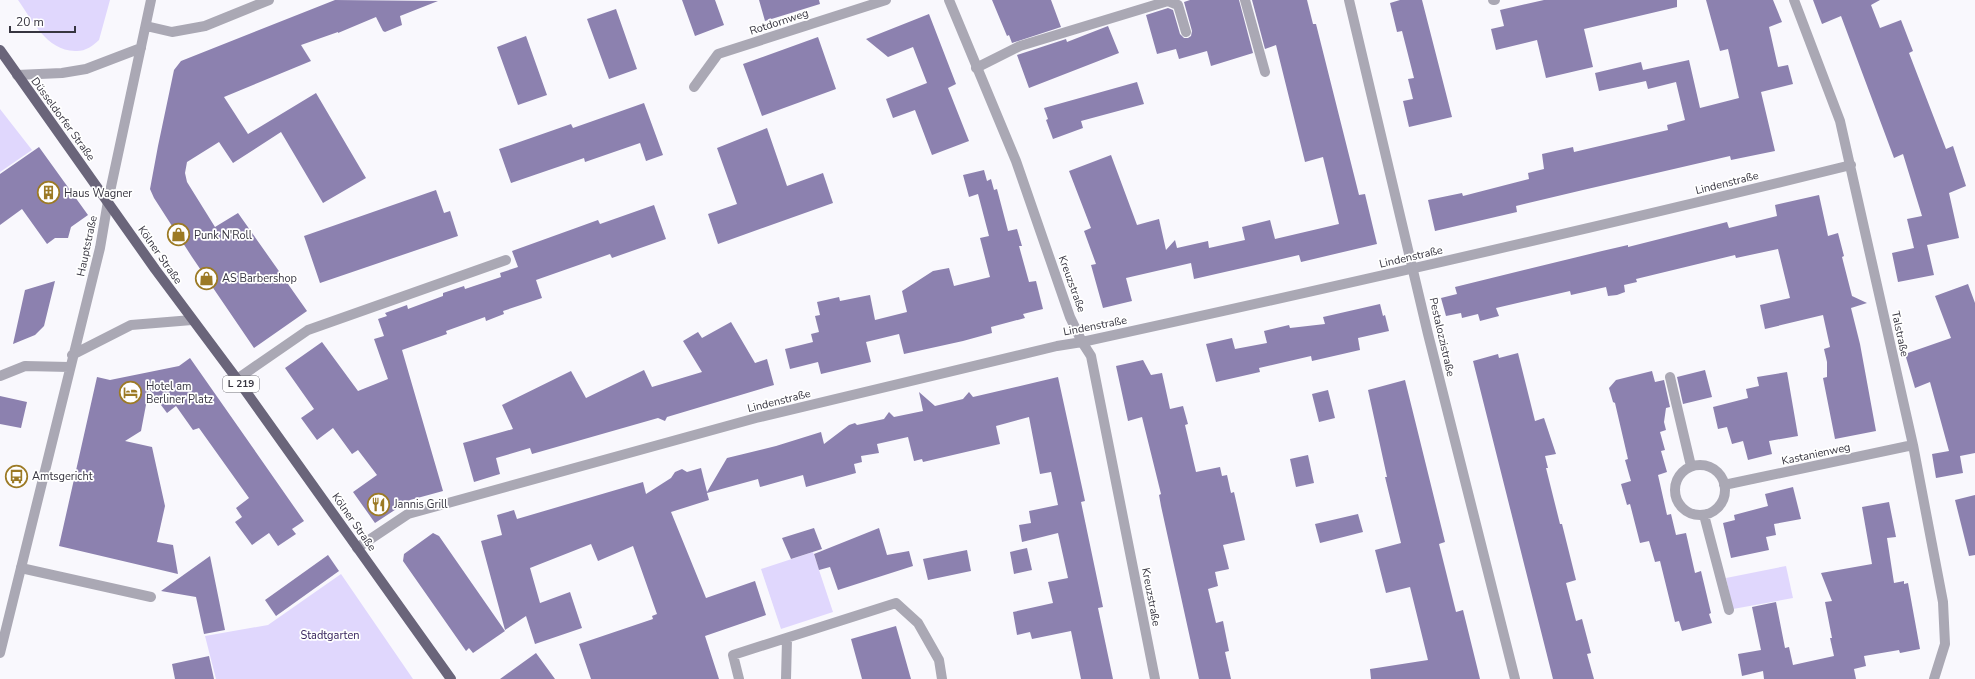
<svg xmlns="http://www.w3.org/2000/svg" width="1975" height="679" viewBox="0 0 1975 679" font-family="'Nunito Sans',sans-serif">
<rect width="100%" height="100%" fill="#f9f8fd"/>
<path fill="#e0d7fd" d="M18,0H110L99,40C93,46 84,52 75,51C46,50 33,21 18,0Z
M0,109L32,150L0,172Z
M813,552L833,612L781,629L761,569Z
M1786,566L1793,598L1733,609L1726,578Z
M341,574L413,679H216L205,636L268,625Z"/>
<path fill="#8c81af" d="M335,0L438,1L400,16L402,25L385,32L383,31L376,17L338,33V32L301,45L311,61L224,97L248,134L316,93L366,178L323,203L281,132L233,163L219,142L187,162L185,173L187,182L215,227L238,213L307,311L254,348L192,257L154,198L150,189L158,146L174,70L181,61Z
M682,0H715L724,25L695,36Z
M759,0H819L820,4L765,21Z
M992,0H1051L1061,27L1012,43L1009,35L1007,36Z
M1190,0H1239L1253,53L1211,66L1207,51L1179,59L1176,49L1157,54L1146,15L1168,8L1173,10L1180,34L1184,38H1188L1191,36L1192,31L1184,2Z
M1252,0H1307L1313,24H1316L1359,195L1365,194L1377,244L1301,262L1299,255L1194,279L1191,263L1126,278L1132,301L1103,308L1091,265L1096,264L1084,231L1091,228L1069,171L1111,155L1137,225L1159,219L1166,250L1175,240L1177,248L1208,241L1209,248L1245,240L1242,227L1270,220L1275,239L1339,224L1323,157L1305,162L1276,45L1265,49Z
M1400,0H1422L1452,117L1409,127L1403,101L1413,99L1408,79L1414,78L1402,31L1397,32L1390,3Z
M1544,0H1677V7L1584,29L1593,67L1546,78L1537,40L1496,50L1491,29L1504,26L1500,10Z
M1706,0H1773L1782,22L1769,27L1778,67L1788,65L1793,84L1761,92L1775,151L1731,160L1730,156L1583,190L1516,206L1517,212L1435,231L1428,200L1462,193L1463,196L1529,179L1528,173L1544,169L1542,154L1573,147L1574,152L1668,130L1667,125L1685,120L1676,82L1648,89L1646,81L1599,91L1595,73L1641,62L1643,70L1689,60L1700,108L1739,98L1728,49L1720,51Z
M1813,0H1880L1871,5L1880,28L1901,20L1913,51L1909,53L1946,149L1953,146L1966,186L1949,193L1959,238L1927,245L1934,275L1898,282L1892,253L1914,248L1907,219L1922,216L1903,154L1894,158L1841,16L1822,24Z
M616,9L637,69L609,79L587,19Z
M929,14L956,84L948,88L969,141L932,155L915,110L893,118L886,99L927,83L913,47L888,57L866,39Z
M1108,26L1119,53L1029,88L1017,55L1066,39L1067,42Z
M526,36L547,95L518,105L497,47Z
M818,37L836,89L762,116L743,64Z
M1137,82L1144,104L1081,121L1083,128L1053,139L1046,120L1048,119L1044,108Z
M644,103L663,155L646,161L640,143L585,162L584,158L511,183L499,149L571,124L573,128Z
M767,128L787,186L823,173L833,203L718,244L708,214L737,204L717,148Z
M39,147L88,215L71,227L68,238H55L47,244L22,209L0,225V174Z
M984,170L987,181L991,179L994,190L997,189L1008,231L1017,229L1022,246H1019L1029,282L1036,281L1043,309L1023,314L1025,318L991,327L992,333L963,341L904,354L899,334L866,342L871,362L821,374L818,362L790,369L785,349L813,342L811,334L819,332L815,316L820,315L817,302L839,297L840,301L870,295L875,320L907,312L902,291L933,271L949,268L954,286L990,277L980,238L989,236L978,194L969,197L963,175Z
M436,190L444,213L450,211L458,236L320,283L304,236Z
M1819,195L1828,236L1838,233L1844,256L1842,257L1852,296L1867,303L1851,308L1860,344L1876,431L1835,439L1823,378L1827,377V362L1824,349L1830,347L1823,315L1765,329L1760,305L1790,298L1778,249L1736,258L1735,255L1636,279L1637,282L1624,285L1625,292L1617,295L1608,296L1606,287L1571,295L1570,291L1496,308L1499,316L1480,321L1478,314L1462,318L1461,313L1446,316L1441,298L1457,294L1455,287L1602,251L1628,245V247L1727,222L1729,228L1777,216L1775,205Z
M654,205L666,239L612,258L610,254L536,280L542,298L503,311L504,314L486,321L485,317L446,331L447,334L402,350L443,491L410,500L375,523L353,492L377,475L358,450L352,454L333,428L317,440L301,418L314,409L285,368L322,342L358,391L388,379L374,339L384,336L378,319L387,316L385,313L407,305L408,309L443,296V293L464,286L465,289L501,277L500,273L518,267L512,251L598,220L600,224Z
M55,281L44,326L35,335L13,344L25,290Z
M1968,284L1975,303V453L1960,456L1963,473L1936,478L1932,454L1949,451L1930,382L1915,388L1905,354L1951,338L1935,296Z
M1380,304L1383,316L1385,315L1389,331L1358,338L1360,350L1312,361L1311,356L1259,368L1260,372L1216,382L1206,344L1232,338L1235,349L1267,343L1264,331L1289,325L1290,328L1325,324L1323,317Z
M731,322L755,363L767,359L774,385L667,417L665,421L658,418L532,454L530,448L496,458L500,474L474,482L463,443L513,429L502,405L571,371L586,398L644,370L652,387L702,372L683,341L698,332L702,338Z
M1518,353L1535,421L1544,418L1556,454L1545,456L1548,468H1546L1560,524H1562L1576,580L1566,583L1576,621L1582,619L1591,653L1587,654L1594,679H1553L1473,361L1498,354L1499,358Z
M190,358L304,521L292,529L296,534L278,546L269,533L252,545L235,522L242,517L236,508L249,498L199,428L193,430L176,406L167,413L149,389L141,431L125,441L152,447L165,506L157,542L173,545L178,574L59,546L97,377L110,380L179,366Z
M1143,360L1151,375L1162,373L1170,409L1183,406L1188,424L1185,425L1196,472L1220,467L1222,476L1227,475L1231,493L1234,492L1245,540L1223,545L1229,569L1215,572L1218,586L1208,589L1216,623L1223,621L1229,651L1225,652L1231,679H1199L1161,506L1159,495L1161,494L1142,417L1128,421L1116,366Z
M1705,370L1712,397L1683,404L1677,377Z
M1652,371L1655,382L1664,380L1670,407L1666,408L1664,422L1666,430L1660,432L1665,450L1661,451L1667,472L1658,475L1667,515L1671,514L1676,535L1686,533L1695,573L1701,571L1711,613L1709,614L1712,623L1682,631L1679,621L1675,622L1660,561L1655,562L1649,541L1640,543L1630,504L1627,505L1621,484L1631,481L1625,460L1628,459L1615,403L1613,402L1609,388L1616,380Z
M1787,372L1798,436L1769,441L1772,454L1748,460L1743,441L1732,444L1727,427L1718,429L1713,407L1748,398L1746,389L1759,386L1757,377Z
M1058,377L1085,501L1081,502L1103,607L1098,608L1113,679H1081L1071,631L1032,639L1030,632L1017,635L1013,612L1053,603L1048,582L1068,578L1058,533L1022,542L1019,525L1031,523L1029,511L1058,505L1051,472L1040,474L1029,417L996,426L1000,444L923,462L922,459L914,461L908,437L877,444L879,453L861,456L862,462L854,464L856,473L806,487L803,475L760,487L758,479L707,493L709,500L671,512L706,598L755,581L766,615L705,636L719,679H591L579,644L653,619L652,616L657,614L633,546L598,561L591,544L530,568L540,603L570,592L582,628L535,644L526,616L505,630L481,541L502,535L497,515L514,510L517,519L643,482L646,494L671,478L675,472L682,469L687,472L701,468L707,492L727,458L776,446L821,432L824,444L849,425L855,423L857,425L884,419L889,412L894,417L923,411L919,392L935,406L963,399L969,392L973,397Z
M1405,380L1445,542L1439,544L1456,612L1463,610L1480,679H1371L1370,669L1428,660L1410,587L1386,593L1375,550L1401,543L1385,477H1387L1368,390Z
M1328,390L1335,418L1319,422L1312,394Z
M0,396L27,402L21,428L0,424Z
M1308,455L1314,483L1296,487L1290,459Z
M1793,487L1801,519L1774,524L1776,535L1766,537L1769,550L1731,558L1723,523L1735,520L1734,515L1768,506L1765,494Z
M1975,495V555L1969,556L1955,500Z
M1889,502L1896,537L1887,538L1894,583L1904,581V584L1908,583L1920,649L1900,653L1899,650L1864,656L1866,666L1854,669L1856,679H1764L1763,671L1742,676L1738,654L1761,650L1752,607L1776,602L1785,648L1789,647L1793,665L1834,656L1830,638H1832L1825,602L1832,601L1821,573L1872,564L1862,507Z
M1358,514L1363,532L1320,543L1315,524Z
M814,528L822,549L791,559L782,538Z
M879,528L887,555L909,551L913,566L838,590L830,567L819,570L814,554Z
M433,533L439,536L505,631L473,653L469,648L466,651L403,561L404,554Z
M1027,548L1032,570L1014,574L1010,552Z
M967,550L971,571L928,580L923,559Z
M328,555L339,571L276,616L265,600Z
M210,556L225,630L204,634L196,597L161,591Z
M896,626L911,679H862L851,639Z
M536,653L555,679H500Z
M209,656L214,679H175L172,664Z"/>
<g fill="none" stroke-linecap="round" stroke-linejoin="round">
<path stroke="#aaa8b4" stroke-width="10" d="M1245,0L1265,72
M976,68L1020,46L1168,1L1178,5L1186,32
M237,379L308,330L506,260
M21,568L151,597"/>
<path stroke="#aaa8b4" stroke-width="10" d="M949,0L1016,161L1070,317L1082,342L1091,356L1155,679
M1349,0L1428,334L1515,679
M1493,0H1495
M1794,0L1840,121L1913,445L1943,602L1945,644L1934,679
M146,26L172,32L205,26L269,0
M17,75L62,73L86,69L141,48
M694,87L718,54L886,0
M72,355L131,325L192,320
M0,376L25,366L69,367
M1670,377L1691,466
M1675 490a25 25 0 1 1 50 0a25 25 0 1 1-50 0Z
M1724,485L1913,445
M1704,515L1729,610
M357,548L408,514L756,418L1057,346L1082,342C1339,286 1595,228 1851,165
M0,653L100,248L108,201L151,0
M739,679L733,655L896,603L918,623L939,660L942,679
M786,679L787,639"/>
<path stroke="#6a657a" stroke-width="10" d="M0,50L155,269L237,379L451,679"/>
</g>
<defs>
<symbol id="building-ring" viewBox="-11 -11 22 22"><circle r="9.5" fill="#fff" stroke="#9c7a25" stroke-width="1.5"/><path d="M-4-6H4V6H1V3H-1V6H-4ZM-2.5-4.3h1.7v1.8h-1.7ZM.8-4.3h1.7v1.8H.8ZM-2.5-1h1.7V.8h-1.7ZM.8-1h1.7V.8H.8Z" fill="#9c7a25"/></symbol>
<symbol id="shop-ring" viewBox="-11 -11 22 22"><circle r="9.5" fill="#fff" stroke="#9c7a25" stroke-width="1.5"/><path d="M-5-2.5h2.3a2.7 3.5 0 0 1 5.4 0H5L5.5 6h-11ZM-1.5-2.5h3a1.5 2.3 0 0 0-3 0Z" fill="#9c7a25"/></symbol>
<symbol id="hotel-ring" viewBox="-11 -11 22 22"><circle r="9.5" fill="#fff" stroke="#9c7a25" stroke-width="1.5"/><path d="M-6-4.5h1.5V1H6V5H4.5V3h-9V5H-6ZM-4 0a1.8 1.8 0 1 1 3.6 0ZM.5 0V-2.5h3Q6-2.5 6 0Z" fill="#9c7a25"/></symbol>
<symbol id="bus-ring" viewBox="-11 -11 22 22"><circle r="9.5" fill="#fff" stroke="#9c7a25" stroke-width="1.5"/><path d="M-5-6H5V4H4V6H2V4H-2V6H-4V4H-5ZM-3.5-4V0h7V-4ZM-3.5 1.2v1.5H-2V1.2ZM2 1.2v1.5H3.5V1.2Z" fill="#9c7a25"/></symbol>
<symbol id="restaurant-ring" viewBox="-11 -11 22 22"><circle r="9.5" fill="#fff" stroke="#9c7a25" stroke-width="1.5"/><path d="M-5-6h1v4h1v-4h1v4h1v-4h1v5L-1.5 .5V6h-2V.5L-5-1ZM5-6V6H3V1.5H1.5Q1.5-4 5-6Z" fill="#9c7a25"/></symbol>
</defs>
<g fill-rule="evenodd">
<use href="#building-ring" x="36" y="180" width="25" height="25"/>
<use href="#shop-ring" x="166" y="222" width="25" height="25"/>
<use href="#shop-ring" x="194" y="266" width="25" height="25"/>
<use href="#hotel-ring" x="118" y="380" width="25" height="25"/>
<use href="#bus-ring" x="4" y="464" width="25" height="25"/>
<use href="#restaurant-ring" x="366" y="492" width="25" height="25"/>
</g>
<g text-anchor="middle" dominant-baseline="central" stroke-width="3.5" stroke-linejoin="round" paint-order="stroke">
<rect fill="#fff" stroke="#737279" stroke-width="1" x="223" y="376" width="36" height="16" rx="3"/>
<g font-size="10" font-weight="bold" fill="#373540">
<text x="241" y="384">L 219</text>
</g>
<g font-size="11" fill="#373540" stroke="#fff">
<text transform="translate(779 22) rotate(-18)">Rotdornweg</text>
<text transform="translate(63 119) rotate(54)">Düsseldorfer Straße</text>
<text transform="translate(1727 183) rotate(-14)">Lindenstraße</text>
<text transform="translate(87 246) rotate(-78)">Hauptstraße</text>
<text transform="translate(160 255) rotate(55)">Kölner Straße</text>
<text transform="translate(1411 257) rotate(-13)">Lindenstraße</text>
<text transform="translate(1072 284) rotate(70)">Kreuzstraße</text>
<text transform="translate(1095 326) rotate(-11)">Lindenstraße</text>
<text transform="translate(1900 334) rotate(78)">Talstraße</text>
<text transform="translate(1442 337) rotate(77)">Pestalozzistraße</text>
<text transform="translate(779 401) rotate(-14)">Lindenstraße</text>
<text transform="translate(1816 454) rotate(-12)">Kastanienweg</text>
<text transform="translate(354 522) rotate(55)">Kölner Straße</text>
<text transform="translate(1151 597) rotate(79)">Kreuzstraße</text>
</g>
<g font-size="11" fill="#373540" stroke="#fff" text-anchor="start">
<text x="64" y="193">Haus Wagner</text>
<text x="194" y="235">Punk N'Roll</text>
<text x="222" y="278">AS Barbershop</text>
<text x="146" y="386">Hotel am<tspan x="146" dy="13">Berliner Platz</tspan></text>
<text x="32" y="476">Amtsgericht</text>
<text x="394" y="504">Jannis Grill</text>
</g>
<g font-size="11" fill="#38245e" stroke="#fff">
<text x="330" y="635">Stadtgarten</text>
</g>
</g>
<path d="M10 26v6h65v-6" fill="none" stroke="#373540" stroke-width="2"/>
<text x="16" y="26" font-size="12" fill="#373540" stroke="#ffffff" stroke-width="3" paint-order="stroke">20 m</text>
</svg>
